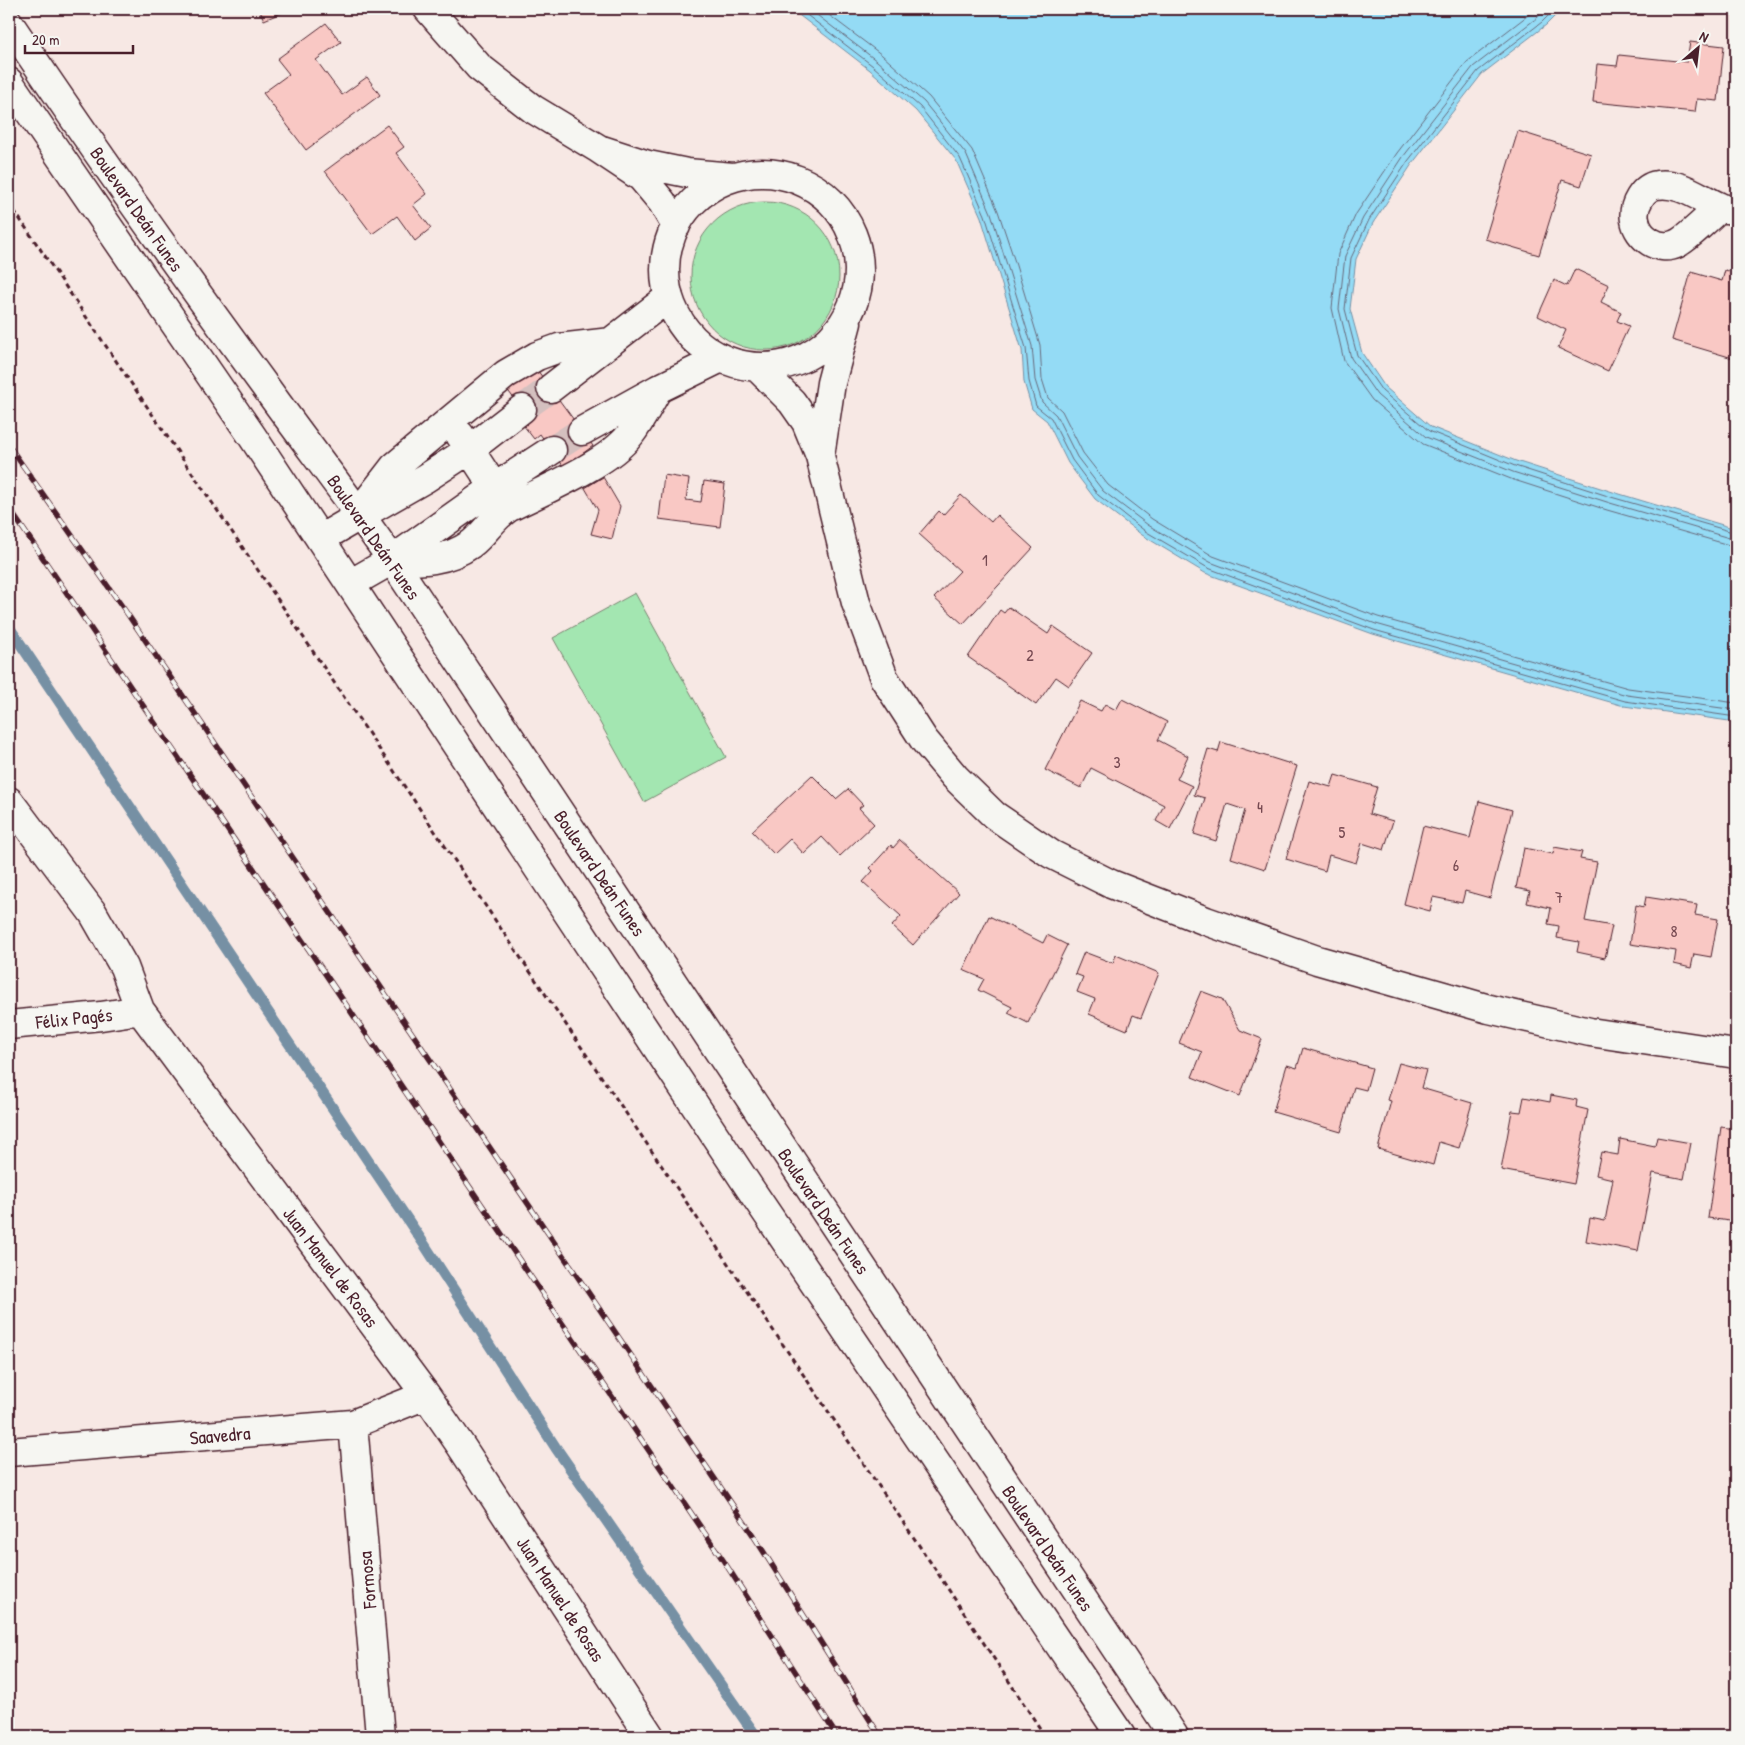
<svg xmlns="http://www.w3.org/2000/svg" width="1745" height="1745" viewBox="0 0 1745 1745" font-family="'Patrick Hand',sans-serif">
<rect width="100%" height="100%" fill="#f7e8e4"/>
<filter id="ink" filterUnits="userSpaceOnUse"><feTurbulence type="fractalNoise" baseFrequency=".02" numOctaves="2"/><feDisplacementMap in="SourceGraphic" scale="10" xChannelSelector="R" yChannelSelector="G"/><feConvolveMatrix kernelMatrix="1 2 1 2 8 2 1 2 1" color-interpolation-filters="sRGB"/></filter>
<g filter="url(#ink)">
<path fill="#a3e6b1" stroke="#76826e" d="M691 276a74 74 0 1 1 148 0a74 74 0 1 1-148 0Z
M635,593L726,757L644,802L553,638Z"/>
<path fill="#94dbf5" stroke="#7690a4" d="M791,9H1562L1546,25L1482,74L1412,164L1373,223L1356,259L1350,309L1362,353L1385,387L1431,427L1516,461L1613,492L1736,529V722L1624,706L1373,634L1205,573L1142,535L1095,499L1068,463L1047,421L1032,409L1024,382L1022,350L981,217L956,160L916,111L870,70Z"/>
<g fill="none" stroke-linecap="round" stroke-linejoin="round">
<path stroke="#686a7c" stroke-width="1" d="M799,9L873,66L920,107L960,158L985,215L1026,348L1029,381L1036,406L1051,418L1072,460L1098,495L1145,531L1208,568L1374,630L1625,701L1736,717
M809,9L877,61L924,102L966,154L991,213L1032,346L1035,380L1042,402L1056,415L1077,457L1103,491L1148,525L1210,562L1376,624L1627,695L1736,710
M821,9L882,55L929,97L972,150L998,211L1014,259L1040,345L1042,379L1048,398L1062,411L1083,453L1108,485L1152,519L1213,556L1378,617L1628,688L1736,703
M1536,9L1467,62L1397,153L1356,214L1338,254L1332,308L1344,361L1372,400L1423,444L1511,479L1607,510L1736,547
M1546,9L1538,17L1473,67L1403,157L1363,218L1345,256L1339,309L1351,358L1377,395L1426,437L1513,472L1610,503L1736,540
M1555,9L1542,22L1478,71L1408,161L1369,220L1351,258L1345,309L1357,355L1382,391L1429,431L1515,466L1611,497L1736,533"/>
<path stroke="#7690a4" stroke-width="11" d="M9,627L424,1244L556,1448L756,1736"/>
</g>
<path fill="#f9c8c4" stroke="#4a1f2b" d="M259,9H291L264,20Z
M326,23L341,42L316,60L342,95L367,77L380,95L306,150L263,93L289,74L277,59Z
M1690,42L1724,46L1718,101L1697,99L1695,112L1593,102L1597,64L1617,66L1619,55L1687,62Z
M387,125L404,147L396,153L427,194L413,205L431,228L415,241L397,216L372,234L325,171Z
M1518,131L1591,154L1581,186L1562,180L1539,255L1485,239Z
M1575,269L1609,285L1601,302L1621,312L1617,321L1629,326L1608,371L1558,348L1566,330L1538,316L1554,280L1567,286Z
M1725,270L1736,273V359L1672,340L1691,272L1722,281Z
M532,363L593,446L564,467L540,434L534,439L517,417L524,412L503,384Z
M664,475L689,479L686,500L701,502L704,481L725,484L720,527L659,519Z
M603,477L620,506L612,539L591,534L598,510L585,488Z
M961,495L991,522L997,515L1033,548L963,624L934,598L960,571L919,534L939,511L943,515Z
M1009,607L1048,634L1053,626L1092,653L1069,686L1056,677L1036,705L968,657L1000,610L1004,613Z
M1122,699L1167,722L1158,740L1188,756L1177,779L1192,786L1170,829L1156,821L1164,805L1091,768L1081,788L1045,770L1080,701L1101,711L1105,704L1116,710Z
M1221,742L1297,766L1265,869L1231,858L1245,810L1227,804L1216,841L1194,834L1205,798L1194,795L1208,749L1218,752Z
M812,775L836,799L848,789L863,805L859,808L874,824L840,856L822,837L804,854L790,839L774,854L752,831Z
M1335,775L1377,787L1369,814L1393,821L1384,850L1362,843L1356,863L1329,855L1325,871L1286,859L1309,781L1331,787Z
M1479,801L1512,810L1490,898L1465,891L1462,903L1433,897L1430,911L1404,904L1423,826L1470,838Z
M900,840L959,893L913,945L892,926L901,916L863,882L873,871L870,868L891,845L893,848Z
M1554,847L1582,852L1580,859L1597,862L1585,921L1612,926L1605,958L1577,952L1579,942L1557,938L1559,926L1548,924L1551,908L1527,903L1530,891L1516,888L1524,848L1553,854Z
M1646,897L1697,905L1695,915L1718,919L1711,957L1694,954L1691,968L1674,964L1676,951L1630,944L1636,905L1644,907Z
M989,916L1043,943L1047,935L1067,945L1028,1023L1008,1013L1012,1007L978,990L984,979L963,970Z
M1084,952L1113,963L1116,955L1159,973L1141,1018L1133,1015L1127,1030L1089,1014L1095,999L1077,992L1083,977L1075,974Z
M1201,991L1222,999L1240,1030L1262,1039L1240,1096L1192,1077L1202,1052L1179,1043Z
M1303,1048L1372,1068L1366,1090L1354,1087L1341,1132L1273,1112L1287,1065L1297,1068Z
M1399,1063L1426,1070L1421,1088L1472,1103L1459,1148L1439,1142L1433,1165L1378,1149L1391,1101L1388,1100Z
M1551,1095L1577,1100L1576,1107L1588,1110L1574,1184L1501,1170L1512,1111L1521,1112L1524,1097L1550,1102Z
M1721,1127L1736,1129V1222L1708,1218Z
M1657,1137L1691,1143L1684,1179L1653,1173L1638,1251L1586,1241L1590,1218L1605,1221L1613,1179L1596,1175L1601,1152L1618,1155L1620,1139L1655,1146Z"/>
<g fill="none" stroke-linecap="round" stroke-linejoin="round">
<path stroke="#d4c0bf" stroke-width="28" stroke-dasharray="28 14" stroke-linecap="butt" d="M522,409L551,388
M552,450L582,431"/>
<defs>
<path id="street" d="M428,9L479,67L533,109L599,149
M665 270a97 97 0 1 1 194 0a97 97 0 1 1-194 0Z
M1720,207C1710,216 1686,240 1676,244C1659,252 1638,238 1635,220C1632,206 1643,187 1657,185C1678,181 1700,198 1718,206C1723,209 1730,209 1736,211
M676,226L662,202L641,177L599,149L648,165L687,173L733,177
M757,367L792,402L806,422L820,456L831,383L847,323
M551,388L669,297
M582,431L658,389L721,358
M460,435L505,504
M820,456L856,603L884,678L924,740L955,777L994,815L1051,854L1111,884L1206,921L1317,960L1489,1009L1590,1032L1736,1054
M363,514L426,478L469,450L522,409
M361,515L370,498L394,467L506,374L537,356L559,348L611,342
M392,560C420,562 447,561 471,544C484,534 493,518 508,508C542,491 608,464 630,435C641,421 649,404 658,389
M392,560L495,487L552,450
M9,801L93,913L124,967L140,1010L426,1395L461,1446L650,1736
M9,1025L101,1016L140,1010
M353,1424L380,1736
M9,1452L353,1424L426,1395"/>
<path id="secondary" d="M9,23C92,147 178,268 267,389C308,446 352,502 392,560L1174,1736
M9,82L252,436L749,1187L1121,1736
M320,539L361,515
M350,584L392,560"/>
</defs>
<use href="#street" stroke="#4a1f2b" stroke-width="31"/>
<use href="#secondary" stroke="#4a1f2b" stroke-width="31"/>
<path stroke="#4a1f2b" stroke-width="3" stroke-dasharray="5 4" stroke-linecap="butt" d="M9,203L933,1566L1045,1736"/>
<use href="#street" stroke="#f6f6f2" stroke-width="28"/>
<use href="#secondary" stroke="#f6f6f2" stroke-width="28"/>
<defs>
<path id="rail" d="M9,446L124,609L753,1535L880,1736
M9,508L723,1560L837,1736"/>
</defs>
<use href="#rail" stroke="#4a1f2b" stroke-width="5.5"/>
<use href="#rail" stroke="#f6f6f2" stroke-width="4" stroke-dasharray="11" stroke-linecap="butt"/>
</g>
</g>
<g text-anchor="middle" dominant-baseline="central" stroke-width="5" stroke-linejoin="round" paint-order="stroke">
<g font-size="16" fill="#764951">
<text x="985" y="560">1</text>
<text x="1030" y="655">2</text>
<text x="1117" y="762">3</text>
<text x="1260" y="807">4</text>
<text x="1342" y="832">5</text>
<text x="1456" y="865">6</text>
<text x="1559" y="897">7</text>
<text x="1674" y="931">8</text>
</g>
<g font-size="19" fill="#4a1f2b" stroke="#f6f6f2">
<text transform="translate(137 209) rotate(55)">Boulevard Deán Funes</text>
<text transform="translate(374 537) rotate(55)">Boulevard Deán Funes</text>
<text transform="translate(600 873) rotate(56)">Boulevard Deán Funes</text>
<text transform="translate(74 1018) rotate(-6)">Félix Pagés</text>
<text transform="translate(824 1211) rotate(56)">Boulevard Deán Funes</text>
<text transform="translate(331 1267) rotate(53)">Juan Manuel de Rosas</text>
<text transform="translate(220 1435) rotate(-5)">Saavedra</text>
<text transform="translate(1048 1548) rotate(56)">Boulevard Deán Funes</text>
<text transform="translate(367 1580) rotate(-95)">Formosa</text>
<text transform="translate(561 1599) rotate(57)">Juan Manuel de Rosas</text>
</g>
</g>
<rect width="1745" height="1745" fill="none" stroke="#f6f6f2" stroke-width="30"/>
<rect x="15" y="15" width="1715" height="1715" fill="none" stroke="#4a1f2b" stroke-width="2" filter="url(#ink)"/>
<g transform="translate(1698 48) rotate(28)" stroke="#f6f6f2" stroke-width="4" paint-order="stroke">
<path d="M0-4L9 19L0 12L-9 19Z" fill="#4a1f2b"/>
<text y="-8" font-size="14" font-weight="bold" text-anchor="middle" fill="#4a1f2b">N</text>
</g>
<path d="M25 45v8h108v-8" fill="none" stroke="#4a1f2b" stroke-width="2.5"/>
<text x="32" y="45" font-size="15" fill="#4a1f2b" stroke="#f6f6f2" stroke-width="4" paint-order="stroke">20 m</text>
</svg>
